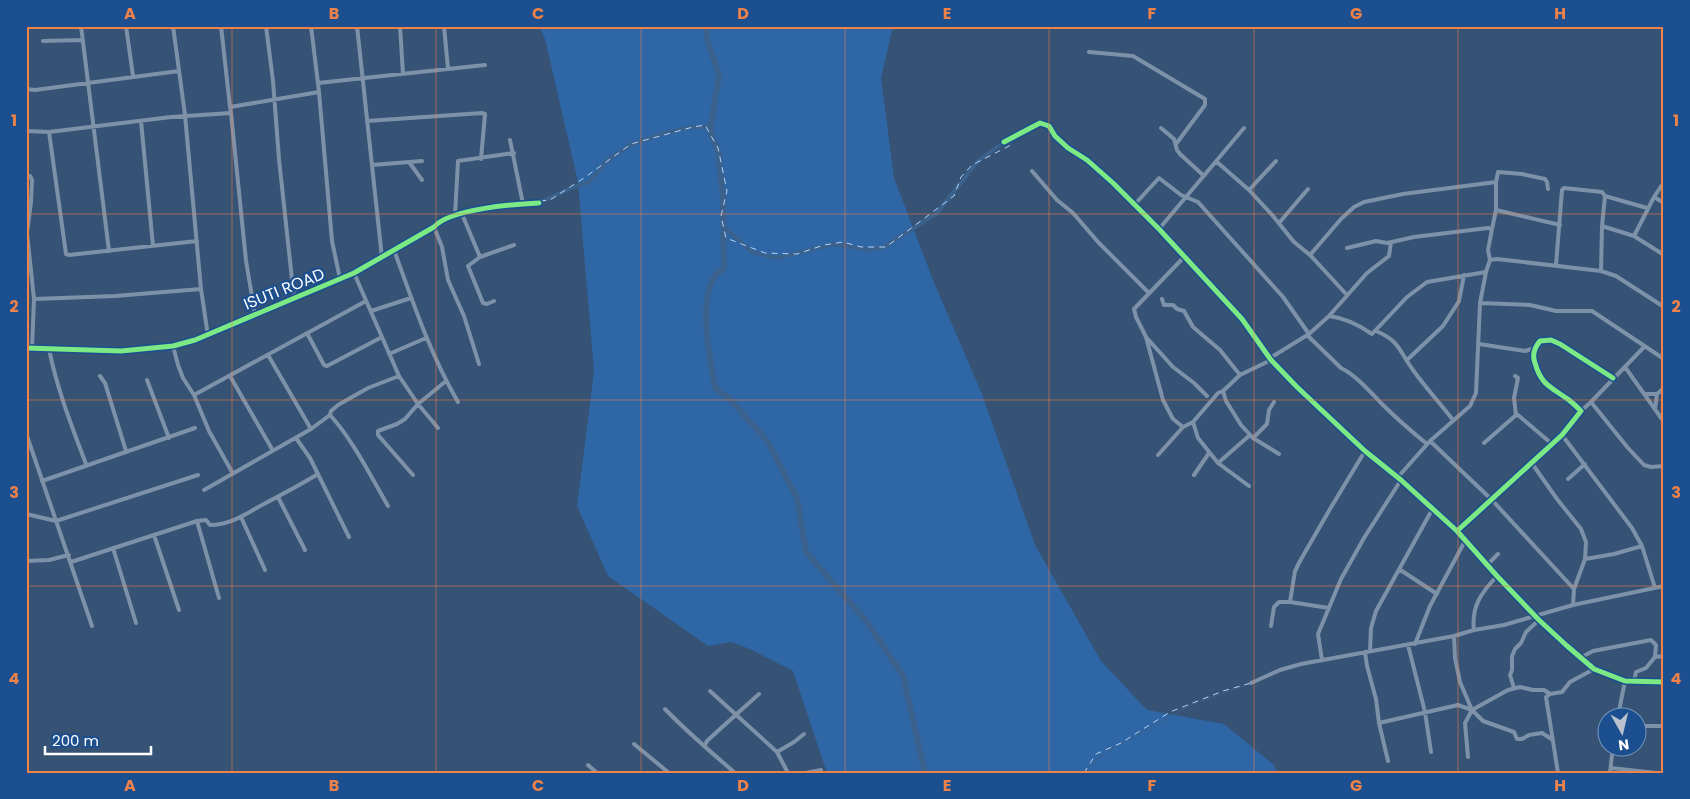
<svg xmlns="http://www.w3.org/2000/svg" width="1690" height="799" viewBox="0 0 1690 799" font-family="Poppins,sans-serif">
<rect width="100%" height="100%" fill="#365274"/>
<path fill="#2f66a5" d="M539,26H893L881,78L894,178L933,280L982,394L1035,545L1101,661L1147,710L1224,724L1274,765L1277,773H827L793,671L750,649L731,642L708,646L608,576L577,506L594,372L578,182L545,39Z"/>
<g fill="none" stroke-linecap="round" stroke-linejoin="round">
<path stroke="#3b618d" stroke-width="1" d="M1085,773L1092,763L1111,749L1191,705L1251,683"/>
<path stroke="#3b618d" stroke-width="4" d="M539,203L571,188L589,182L608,160L630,145L662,134L691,127H711
M723,226L752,252L776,258L834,244L869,250L884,247L937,213L978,161L1004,142"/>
<path stroke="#3b618d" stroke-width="6" d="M707,26V39L719,75L710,131L718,151L723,197L724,268C721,270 717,273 715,276C698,302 710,358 715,388L730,399L768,442L797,498L806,552L867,622L903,676L925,773"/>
<path stroke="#b5d3f5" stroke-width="1" stroke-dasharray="6 5" stroke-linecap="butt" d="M540,201L550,200L584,178L631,144L693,127L705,125L718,148L727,191L721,216L726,238L765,253L797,254L824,245L843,242L861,247H886L954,196L961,177L972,165L1011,145
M1084,773L1096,754L1121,743L1170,712L1223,691L1251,683"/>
<path stroke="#7d92a8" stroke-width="4" d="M81,26L109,251
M126,26L133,76
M173,26L185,115L201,289L208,336
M221,26L230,107
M266,26L273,81L279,159L294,298
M311,26L319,92L332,241L340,279
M357,26L382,258
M400,26L403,74
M444,26L448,69
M43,41L82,40
M1089,52L1133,56L1205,99V105L1176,144
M318,83L485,65
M26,89L35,90L179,71
M231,113L246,261L255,314
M141,121L153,246
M367,121L482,113L485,114L481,159
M1161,128L1174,139L1177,150L1180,154L1204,176
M26,131L49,132L171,117L231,113L230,107L319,92
M49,132L66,254L69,255L197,241
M510,140L523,204
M1004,142L1040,123L1049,126L1055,136L1068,148L1087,160L1113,183L1159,229L1242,319L1271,360L1297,387L1365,451L1401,480L1457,531L1497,576L1539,620L1566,645L1594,669L1625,681L1664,682
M409,162L422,180
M1217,162L1249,190L1276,161
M372,165L422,161
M1032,171L1057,200L1073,213L1098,242L1149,293
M26,176H30L32,180L31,202L27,233L34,299L32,349
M1548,189L1547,182L1545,179L1522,174L1498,172L1496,182V210L1560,225
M1249,190L1273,216L1294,242L1310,255L1347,295
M1654,197L1664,182
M1135,204L1159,178L1181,195L1198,202L1283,297L1309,334
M462,214L480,257
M455,215L458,161L514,153
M1279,223L1308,189
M1602,226L1605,196
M434,227L442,247L448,280L464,316L479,364
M1159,229L1244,128
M1634,236L1654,197L1664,203
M1347,248L1376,241L1387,243L1414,237L1488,228L1492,229L1496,210
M394,250C413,302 430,354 458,402
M1310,255L1341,219L1354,207L1364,202L1403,194L1496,182
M1490,260L1497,259L1601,271L1616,276L1664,307
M1556,265L1562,190L1564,188L1602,192L1605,196L1647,208
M1601,271L1602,226L1634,236L1664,255
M354,273L399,376L418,404L438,428
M34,299L115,296L201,289
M1162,299L1164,305H1173L1177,309L1184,311L1193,327L1220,350L1240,375
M494,301L487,304L483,303L468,266L480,257L514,245
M1480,303L1530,305L1556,311H1592L1664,359
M371,311L411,298
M1329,316C1345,318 1359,325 1372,334L1407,297L1427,282L1486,272
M1376,331C1400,341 1399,351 1413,370C1425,387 1440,403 1453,420
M307,333L324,365L327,366L382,337
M1307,335L1341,368C1357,376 1370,392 1383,405C1397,419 1411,431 1427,444
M1146,337L1173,367L1194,383L1207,396
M1479,344L1525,351L1535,348
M173,346L178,365L183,378L194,395L209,431L232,472
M49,349C57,389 72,427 86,464
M389,354L426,338
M268,355L311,429
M1270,358L1309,334L1329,316L1367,273L1389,256L1391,242
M1407,360L1443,326L1459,301L1464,275
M1625,367L1664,422
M100,376L105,383L126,451
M230,376L272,449
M1515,376L1518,378L1514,398L1516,415
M147,380L169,438
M1223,391L1226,401L1241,425L1253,438L1267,424L1269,410L1274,402
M1645,394H1657L1664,388
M194,395L366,301
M1591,402L1628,448L1644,465L1651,467L1664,466
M1655,409L1657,394
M1581,411L1591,402L1644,347
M330,415C353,440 371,477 388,506
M1193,422L1198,438L1218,463L1250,435
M1183,427L1193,422L1218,393L1223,391L1240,375L1271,360
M26,433L92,626
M1562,435L1632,528L1642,546L1655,588
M296,438L310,458L349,537
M1253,438L1279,454
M1430,441L1491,499L1574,589
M1484,443L1515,416L1518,415L1552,444
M1158,455L1183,427L1173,419L1163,400L1146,337L1136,317L1134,309L1185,256
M1531,462L1557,499L1581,529L1586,542L1585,559L1574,589L1573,605
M1218,463L1249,486
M413,475L378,435V431L397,424L405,419L418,404L446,381
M1194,475L1209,453
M1398,477L1430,441L1470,406L1476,393L1480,303L1486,272L1490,260L1488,250L1492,229
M1568,479L1585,464
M42,481L195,428
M204,490L311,429L330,415L331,411L338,405L368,388L399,376
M278,497L305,550
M26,514L56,521L198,475
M241,517L265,570
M197,521L219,598
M1457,531L1562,435L1581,411C1576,406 1571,401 1566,398C1549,386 1541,384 1535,363C1532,355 1534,348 1540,341L1551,340L1560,344L1613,378
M154,535L179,610
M113,548L136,623
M1585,559L1614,554L1642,546
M26,561L49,560L69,555
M71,562L197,521L206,520L210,525C230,525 246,514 262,505C281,495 300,485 318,474
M1488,564L1498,554
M1399,569L1437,594
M1329,608L1290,602L1295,571L1300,561L1330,509L1365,451
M1271,626L1274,607L1279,602H1290
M1474,630C1471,606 1482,592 1497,576
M1454,636L1455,658L1460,682L1472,710L1465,723L1468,757
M1415,644L1430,606L1465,541
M1408,645L1425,712L1431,752
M1370,651L1371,628L1376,611L1433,508
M1365,652L1367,666L1376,699L1379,723L1388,761
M1580,658L1593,651L1651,640L1656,645L1655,657
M1322,660L1318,634L1341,579L1364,538L1401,480
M1634,681L1636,672L1646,668L1655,657L1664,656
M1251,683L1280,670L1301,664L1454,636L1474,630L1504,625L1573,605L1664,586
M1514,688L1510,675L1512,670V656L1515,649L1521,643L1526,632L1539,620
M710,691L777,752L788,773
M665,709C687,732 711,752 735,773
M1472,710L1508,690L1520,687L1533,690H1544L1550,694
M1618,716L1625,681
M1379,723L1458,705L1472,710L1483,721L1514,732L1517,739H1522L1529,735L1542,733L1553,740
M1638,726H1664
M634,744L669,773
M705,745L707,741L720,729L759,694
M777,752L794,742L804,734
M588,765L597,773
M1611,768L1656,773
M806,773L821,770
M1558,773L1546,697L1550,694L1562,692L1570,682L1594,669
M1610,773L1613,746"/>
<path stroke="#798da4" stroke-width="5" d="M26,348L121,351L173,346L195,340L354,273L434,227C449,209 515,204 539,203"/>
<defs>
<path id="cycleway" d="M1004,142L1040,123L1049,126L1055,136L1068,148L1087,160L1113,183L1159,229L1242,319L1271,360L1297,387L1365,451L1401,480L1457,531L1497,576L1539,620L1566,645L1594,669L1625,681L1664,682
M26,348L121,351L173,346L195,340L354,273L434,227C449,209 515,204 539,203
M1457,531L1562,435L1581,411C1576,406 1571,401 1566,398C1549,386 1541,384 1535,363C1532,355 1534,348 1540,341L1551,340L1560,344L1613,378"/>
</defs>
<use href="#cycleway" stroke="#1b4f8f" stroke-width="8"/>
<use href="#cycleway" stroke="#7ce984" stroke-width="5"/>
</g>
<path fill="none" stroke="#ee8249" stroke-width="1" stroke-opacity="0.55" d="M232,26V773M436,26V773M641,26V773M845,26V773M1049,26V773M1254,26V773M1458,26V773M26,214H1664M26,400H1664M26,586H1664"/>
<g text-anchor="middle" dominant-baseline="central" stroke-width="4.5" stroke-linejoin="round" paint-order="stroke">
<g font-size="16" fill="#fff" stroke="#1b4f8f">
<text transform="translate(284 289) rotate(-22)">ISUTI ROAD</text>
</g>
</g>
<rect width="1690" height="799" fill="none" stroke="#1b4f8f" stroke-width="55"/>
<g transform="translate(1622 732) rotate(172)"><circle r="24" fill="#1b4f8f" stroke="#7695bc"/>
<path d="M0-4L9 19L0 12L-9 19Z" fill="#b9c2ce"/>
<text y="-8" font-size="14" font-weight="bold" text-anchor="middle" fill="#ffffff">N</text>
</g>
<path d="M45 746v8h106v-8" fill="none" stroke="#ffffff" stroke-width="2.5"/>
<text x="52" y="746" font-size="15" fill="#ffffff" stroke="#1b4f8f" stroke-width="4" paint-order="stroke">200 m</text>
<rect x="28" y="28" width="1634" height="744" fill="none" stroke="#ee8249" stroke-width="2"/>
<g font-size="16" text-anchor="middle" font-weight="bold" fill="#ee8249">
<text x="130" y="19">A</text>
<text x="334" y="19">B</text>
<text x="538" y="19">C</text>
<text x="743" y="19">D</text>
<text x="947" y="19">E</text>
<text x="1152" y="19">F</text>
<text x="1356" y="19">G</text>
<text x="1560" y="19">H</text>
<text x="14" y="126">1</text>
<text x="1676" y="126">1</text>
<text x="14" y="312">2</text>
<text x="1676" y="312">2</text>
<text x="14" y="498">3</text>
<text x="1676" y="498">3</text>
<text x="14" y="684">4</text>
<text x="1676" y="684">4</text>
<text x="130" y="791">A</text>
<text x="334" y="791">B</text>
<text x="538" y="791">C</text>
<text x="743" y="791">D</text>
<text x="947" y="791">E</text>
<text x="1152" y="791">F</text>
<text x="1356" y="791">G</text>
<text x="1560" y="791">H</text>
</g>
</svg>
